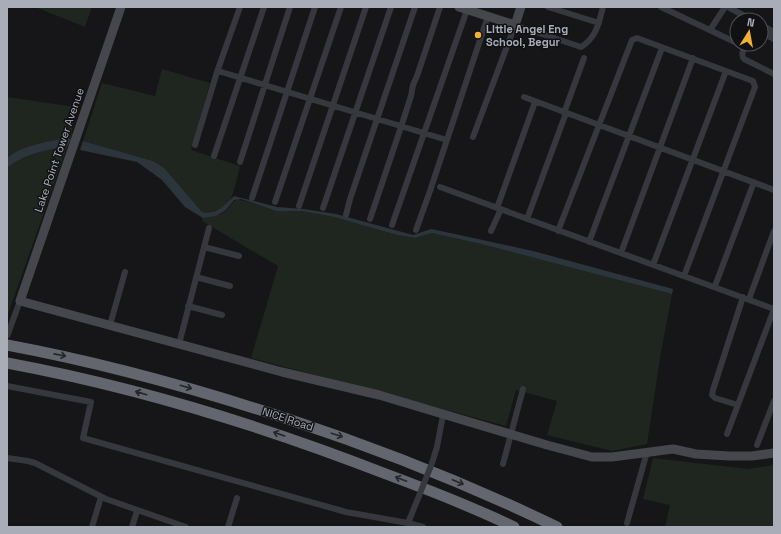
<svg xmlns="http://www.w3.org/2000/svg" width="781" height="534" viewBox="0 0 781 534" font-family="'Space Grotesk',sans-serif">
<rect width="100%" height="100%" fill="#161618"/>
<path fill="#1e261f" d="M35,7H92L85,27Z
M162,69L210,83L191,150L240,166C238,174 234,194 230,200C224,210 212,214 202,212L153,161L83,141L102,83L155,96Z
M7,97L75,107L71,139H61L12,154L7,158Z
M67,147L7,317V168C24,154 45,150 67,147Z
M238,199L276,211H302L334,217L397,235L415,238L432,233L481,244L672,294L661,352L647,444L612,451L547,435L557,401L516,390L506,426L251,358L278,266L202,221L203,218C211,217 220,216 227,210C231,206 232,201 238,199Z
M653,458L748,469L774,465V527H665L670,505L643,499Z"/>
<path fill="#2c353c" d="M61,139H71L67,147C45,150 24,154 7,168V158C19,147 45,142 61,139Z
M83,141L153,161L164,168L202,212C217,215 224,206 234,196L277,207L304,209L336,214L413,235L431,229L455,234L533,251L673,289L672,294L481,244L432,233L415,238L397,235L334,217L302,211H276L241,199L234,200L226,210L216,216L203,218L185,207L162,180L137,162L80,150Z"/>
<g fill="none" stroke-linecap="round" stroke-linejoin="round">
<path stroke="#333438" stroke-width="6" stroke-dasharray="6 3" stroke-linecap="butt" d="M7,337L9,331"/>
<path stroke="#37383d" stroke-width="6" d="M548,7L599,23
M661,7L737,43
M728,7L752,20
M761,25L774,32
M710,30L725,7
M761,32L774,39
M747,44C744,49 740,54 744,59L774,74
M218,71L447,140
M524,97L774,190
M564,113L584,58
M473,137L515,25L581,47C596,38 599,23 603,7
M195,145L217,72L240,7
M214,156L264,7
M240,162L290,7
M440,187L774,309
M252,198L315,7
M275,202L341,7
M299,206L366,7
M323,208L391,7
M497,208L535,102
M346,215L350,199L415,7
M370,219L401,127L411,96L413,85L417,76L440,7
M527,219L566,113
M392,225L468,7
M416,230L430,191L488,16
M491,231L501,209
M558,231L632,40L637,38L753,81L755,87L684,276
M589,242L662,48
M204,247L239,256
M621,253L693,58
M653,265L726,71
M196,277L230,286
M715,286L754,182
M749,299L774,231
M188,306L222,315
M110,325L125,272
M9,331L20,301
M179,344L209,228
M7,386L91,402L83,438L346,512L408,523L423,527
M738,405L715,398L712,395L713,390L743,297
M727,434L774,309
M757,445L774,401
M7,458L28,461L35,463L106,499L186,527
M432,463L437,447L443,415
M503,464L523,389
M408,523L419,496
M627,523L647,452
M92,527L101,497
M132,527L137,511
M228,527L237,498"/>
<path stroke="#45474d" stroke-width="9" d="M121,7L20,301L282,372L379,395L547,445L592,457H612L673,449L696,454L729,456H752L774,453
M459,7L515,25L521,7"/>
<path stroke="#63666e" stroke-width="11" d="M7,345C104,363 194,388 288,419C379,449 470,485 557,527
M7,363C137,387 263,426 386,474C429,490 473,507 514,527"/>
<path stroke="#37383d" stroke-width="6" d="M419,496L432,463"/>
</g>
<defs><path id="oneway-shaft" d="M-6 0H5M1.5-3L5.5 0L1.5 3" fill="none" stroke-width="1.6" stroke-linecap="round" stroke-linejoin="round"/></defs>
<g stroke="#26262a">
<use href="#oneway-shaft" transform="translate(60 355) rotate(11)"/>
<use href="#oneway-shaft" transform="translate(186 387) rotate(16)"/>
<use href="#oneway-shaft" transform="translate(141 393) rotate(-164)"/>
<use href="#oneway-shaft" transform="translate(279 434) rotate(-161)"/>
<use href="#oneway-shaft" transform="translate(337 435) rotate(18)"/>
<use href="#oneway-shaft" transform="translate(401 479) rotate(-159)"/>
<use href="#oneway-shaft" transform="translate(458 482) rotate(23)"/>
</g>
<circle fill="#f2b134" stroke="#111113" stroke-width="1.5" cx="478" cy="35" r="4"/>
<g text-anchor="middle" dominant-baseline="central" stroke-width="3" stroke-linejoin="round" paint-order="stroke">
<g font-size="11" font-weight="bold" fill="#a8adb8" stroke="#111113" text-anchor="start">
<text x="486" y="29">Little Angel Eng<tspan x="486" dy="13">School, Begur</tspan></text>
</g>
<g font-size="11" fill="#a8adb8" stroke="#111113">
<text transform="translate(59 150) rotate(-71)">Lake Point Tower Avenue</text>
<text transform="translate(288 419) rotate(18)">NICE Road</text>
</g>
</g>
<rect width="781" height="534" fill="none" stroke="#a8adb8" stroke-width="16"/>
<g transform="translate(749 32) rotate(11)"><circle r="19" fill="#111113" stroke="#4d4f55"/>
<path d="M0-3L7 15L0 10L-7 15Z" fill="#f2b134"/>
<text y="-6" font-size="11" font-weight="bold" text-anchor="middle" fill="#a8adb8">N</text>
</g>
</svg>
